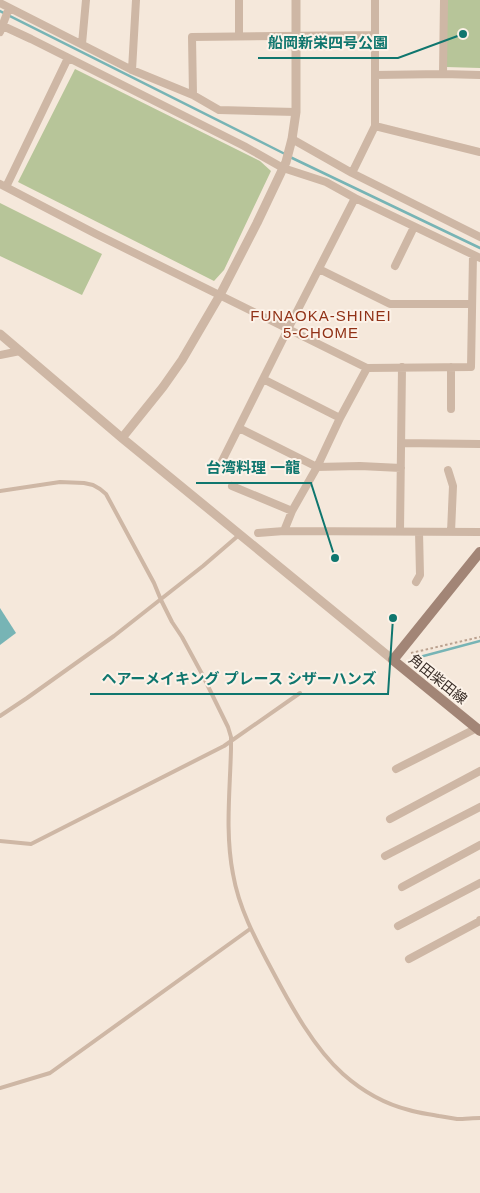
<svg xmlns="http://www.w3.org/2000/svg" width="480" height="1193" viewBox="0 0 480 1193" font-family="Helvetica,'Noto Sans JP',sans-serif">
<rect width="100%" height="100%" fill="#f5e8db"/>
<path fill="#b7c599" d="M447,0H480V68L446,67Z
M75,69L260,161L271,171L224,270L214,281L18,182Z
M0,203L102,254L82,295L0,256Z"/>
<path fill="#77b4b5" d="M0,608L16,633L0,645Z"/>
<g fill="none" stroke-linecap="round" stroke-linejoin="round">
<path stroke="#77b4b5" stroke-width="2.5" d="M0,11L285,154
M290,157L480,248
M416,658L480,641"/>
<path stroke="#baa18f" stroke-width="2" stroke-dasharray="2.5 2.5" stroke-linecap="butt" d="M411,653L480,637"/>
<path stroke="#ceb7a5" stroke-width="4" d="M0,491L60,482L84,483L93,485L100,489L106,494L154,583L161,600L172,622L182,637L202,674L228,727L231,737V749C230,791 225,833 233,874C239,909 256,940 273,972C291,1006 314,1048 343,1074C361,1090 385,1104 409,1110C418,1113 429,1114 439,1116C445,1117 451,1118 457,1119C465,1119 473,1118 480,1118
M0,716L27,698L114,636L203,566L239,535
M0,841L31,844L224,746L300,693
M0,1088L50,1073L250,929"/>
<path stroke="#ceb7a5" stroke-width="8" d="M239,0V36
M0,3L132,70L193,95L219,110L296,112
M3,26L31,39L244,146L283,168L326,182L355,198L480,258
M0,32L9,8
M82,44L86,0
M132,70L136,0
M443,74L444,0
M375,75L443,74L480,75
M193,95L192,37L375,35
M375,126L480,152
M292,139L352,173L480,237
M352,173L375,126V0
M0,184L96,234L367,368L471,367L473,255
M6,187L68,58
M395,266L414,227
M319,269L390,304H471
M0,355L20,351
M263,379L340,418
M451,409V367
M239,428L317,467L340,418L367,368
M401,443L480,444
M221,463L288,329L355,198
M448,470L453,486L451,532
M232,486L292,511
M284,531L292,511L317,467L360,466L401,468
M400,531L402,367
M258,533L284,531L480,532
M416,582L420,575L419,532
M396,769L477,728
M390,819L480,771
M385,856L480,807
M402,887L480,845
M398,926L480,883
M409,959L480,921V920"/>
<path stroke="#ceb7a5" stroke-width="9" d="M0,334L122,438L393,660
M122,438L163,387L182,360L220,295L257,223L286,162L292,139L296,112V0"/>
<path stroke="#a28576" stroke-width="10" d="M480,552L393,660L480,731"/>
</g>
<g text-anchor="middle" dominant-baseline="central" stroke-width="4" stroke-linejoin="round" paint-order="stroke">
<g font-size="14" fill="#392d27" stroke="#fcf2e8">
<text transform="translate(438 679) rotate(39)">角田柴田線</text>
</g>
<g font-size="15" letter-spacing="1" fill="#913217" stroke="#fcf2e8">
<text x="321" y="315">FUNAOKA-SHINEI<tspan x="321" dy="17">5-CHOME</tspan></text>
</g>
</g>
<path fill="none" stroke="#0f766e" stroke-width="2" d="M463 34L398 58H258M335 558L311 483H196M393 618L388 694H90"/>
<g fill="#0f766e" stroke="#fcf2e8" stroke-width="2">
<circle cx="463" cy="34" r="5"/>
<circle cx="335" cy="558" r="5"/>
<circle cx="393" cy="618" r="5"/>
</g>
<g font-size="15" text-anchor="middle" font-weight="bold" fill="#0f766e" stroke="#fcf2e8" stroke-width="4" stroke-linejoin="round" paint-order="stroke">
<text x="328" y="48">船岡新栄四号公園</text>
<text x="253" y="473">台湾料理 一龍</text>
<text x="239" y="684">ヘアーメイキング プレース シザーハンズ</text>
</g>
</svg>
